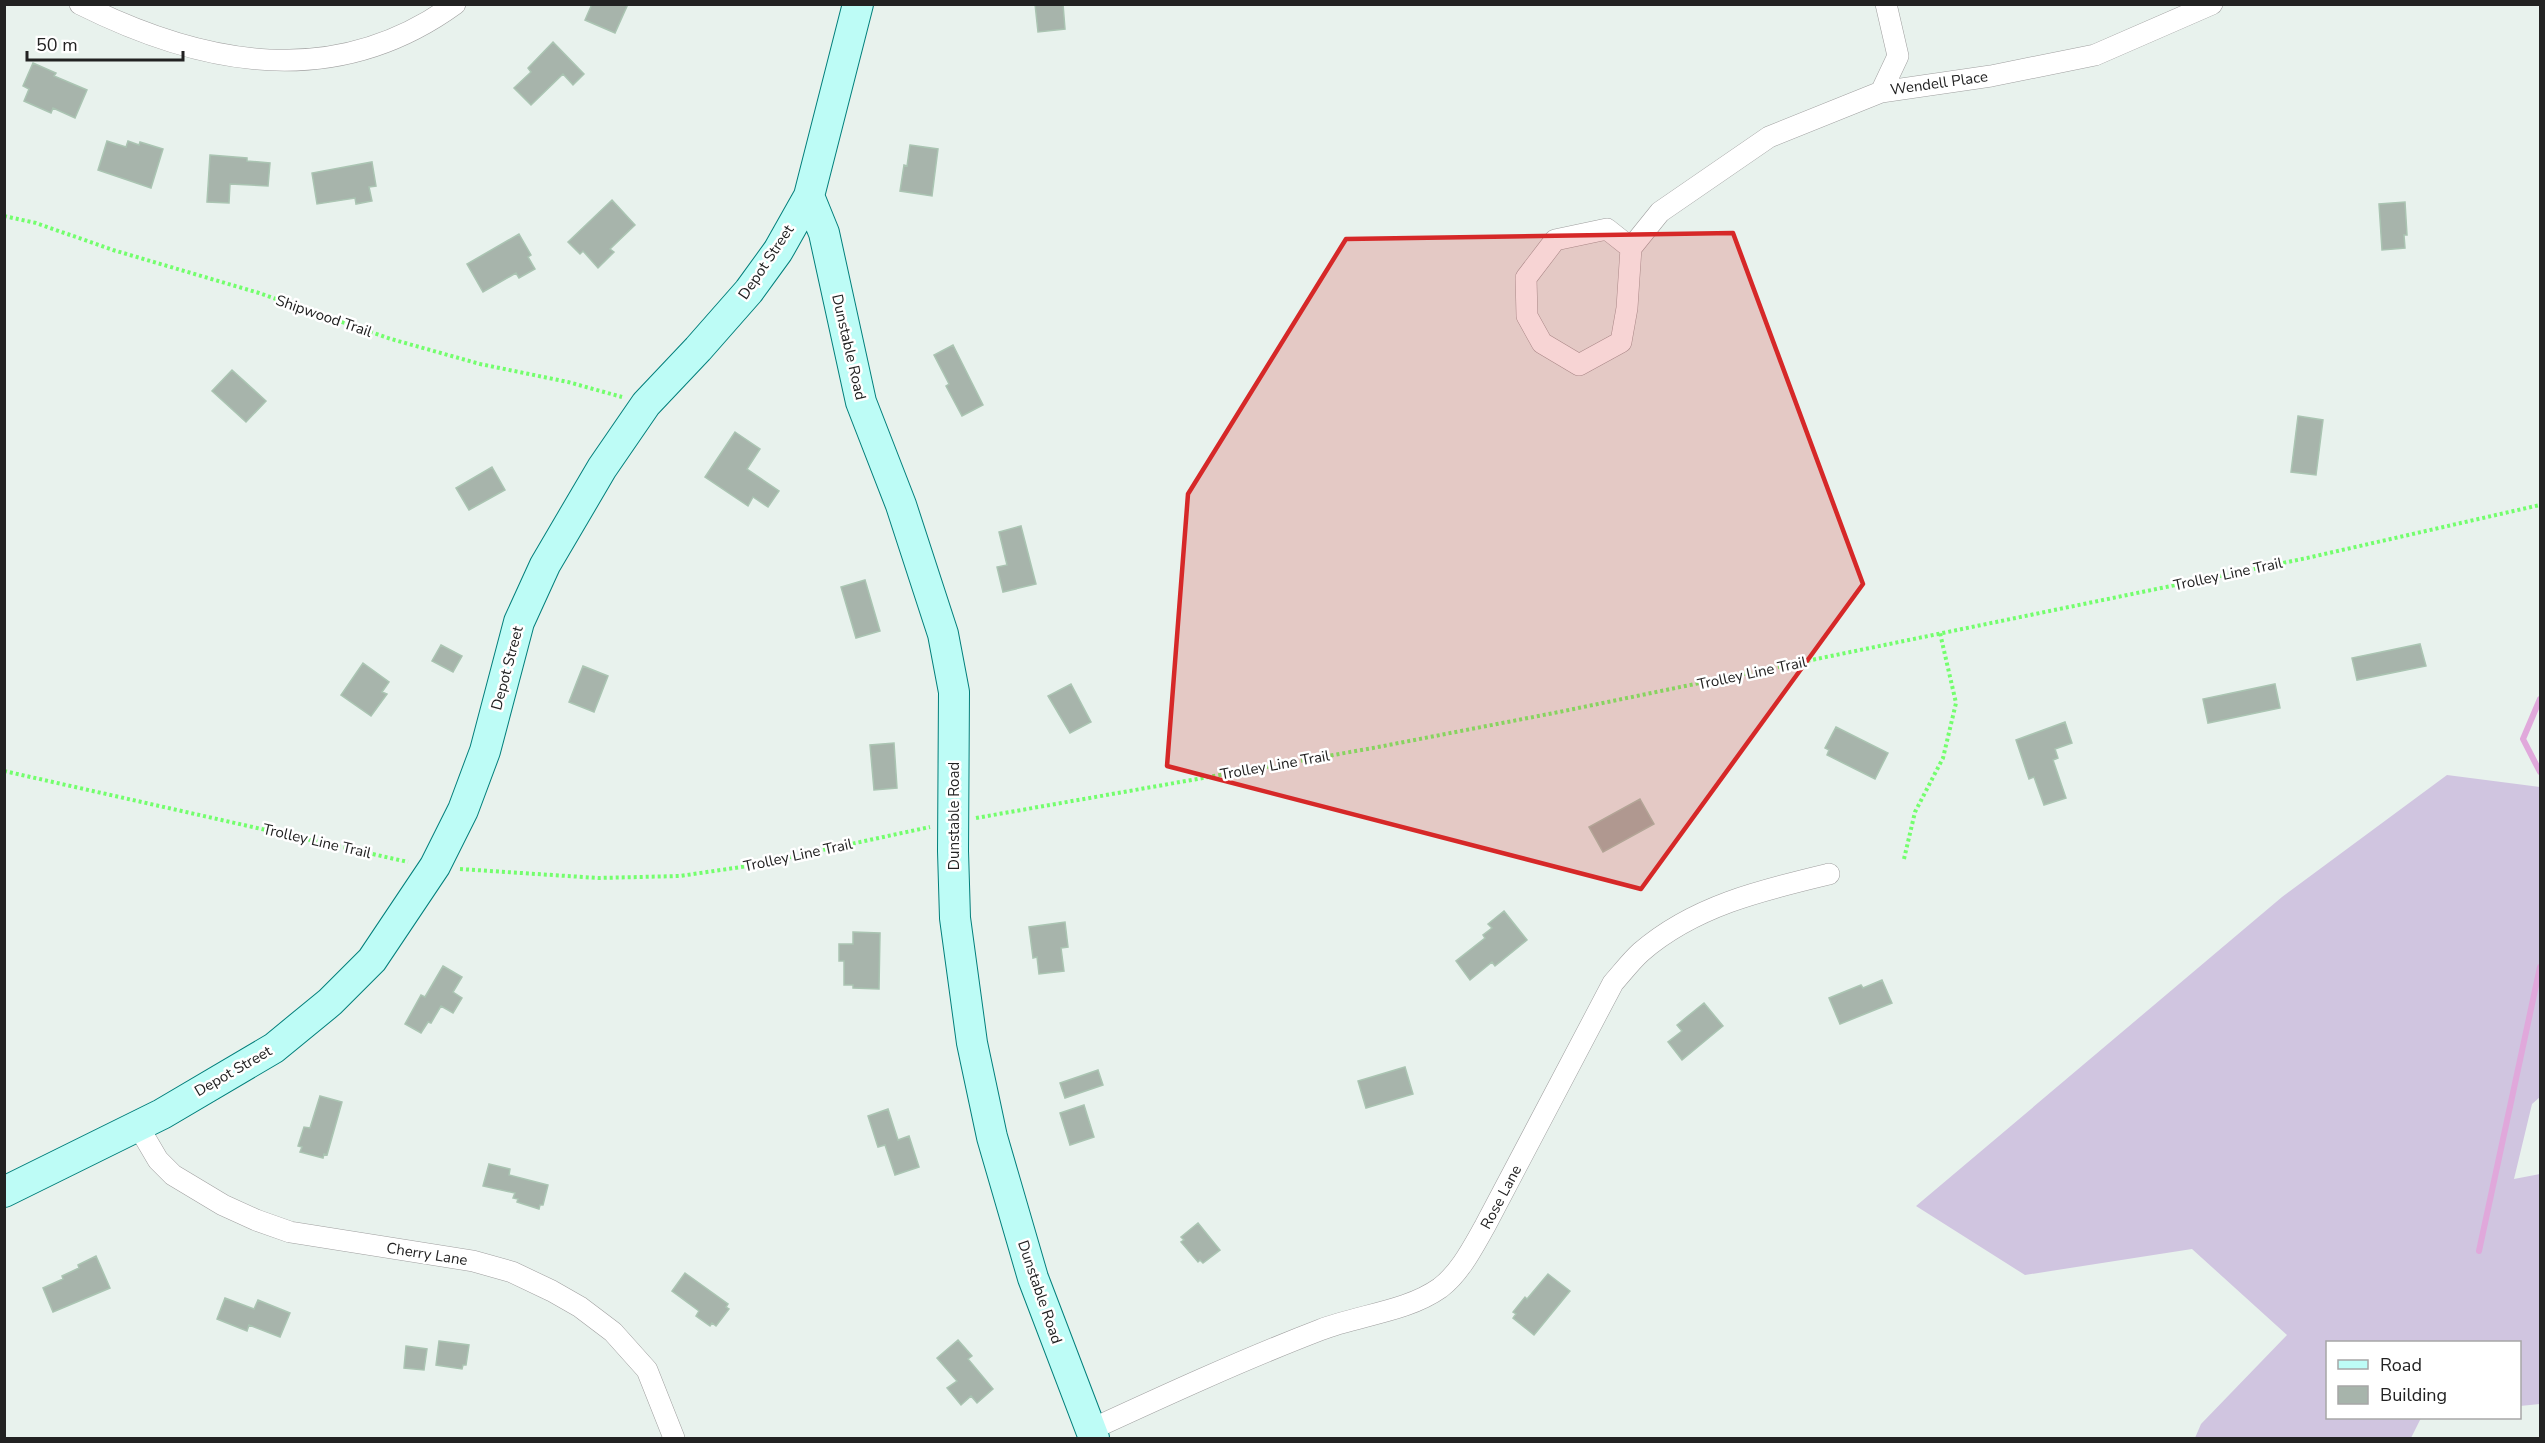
<svg xmlns="http://www.w3.org/2000/svg" width="2545" height="1443" viewBox="0 0 2545 1443" font-family="'Nunito Sans',sans-serif">
<rect width="100%" height="100%" fill="#e8f2ed"/>
<path fill="#d0c5e0" d="M2447,775L2540,787V1097L2532,1104L2514,1179L2540,1174V1404L2520,1406V1342H2328V1418H2421L2411,1438H2195L2201,1424L2287,1335L2192,1249L2025,1275L1916,1206L2282,897Z"/>
<g fill="none" stroke-linecap="round" stroke-linejoin="round">
<path stroke="#e0a8db" stroke-width="6" d="M2540,699L2523,739L2540,772
M2479,1251L2540,967"/>
</g>
<path fill="#a7b4ab" stroke="#aac4b2" stroke-width="1.5" d="M592,4H628L615,33L585,20Z
M1035,4H1063L1065,29L1038,32Z
M553,42L584,74L573,85L563,74L531,105L514,88L531,72L528,68Z
M33,63L56,73L54,76L87,90L75,118L53,108L51,113L24,101L29,89L23,86Z
M107,141L126,147L128,141L139,145L140,142L163,149L151,188L98,170Z
M910,145L938,149L932,196L900,191L904,165L907,166Z
M210,155L247,158V161L270,163L268,186L230,184L229,203L207,202Z
M372,162L376,186L369,187L372,201L356,204L355,198L317,204L312,173Z
M612,200L635,225L610,249L614,252L598,268L583,251L580,254L568,242Z
M2405,202L2407,235H2404L2405,248L2382,250L2379,204Z
M519,234L531,255L528,257L535,269L519,278L516,273L483,292L467,264Z
M953,345L983,405L962,416L946,386L949,384L934,355Z
M232,370L266,401L246,422L212,391Z
M2298,416L2323,420L2316,475L2291,472Z
M735,432L760,449L747,469L779,491L768,507L753,497L748,506L705,477Z
M492,467L505,490L469,510L456,488Z
M1021,526L1036,584L1003,592L997,567L1007,565L999,532Z
M865,580L880,631L856,638L841,587Z
M2420,644L2426,666L2357,680L2352,658Z
M441,645L462,656L453,672L432,661Z
M363,663L389,682L382,692L387,694L371,716L341,695Z
M583,666L608,676L594,712L569,702Z
M1071,684L1091,722L1070,733L1048,696Z
M2275,684L2280,708L2208,723L2203,699Z
M2065,722L2072,743L2055,749L2058,758L2053,760L2066,798L2044,805L2034,777L2029,779L2016,740Z
M1836,727L1888,753L1875,779L1827,755L1829,750L1825,748Z
M894,743L897,788L874,790L870,745Z
M1640,799L1654,824L1603,852L1589,827Z
M1504,911L1527,940L1495,966L1492,962L1470,980L1456,961L1485,938L1483,935L1492,928L1488,924Z
M1065,922L1068,947L1061,948L1064,971L1039,974L1037,957L1033,958L1029,927Z
M853,932L880,933L879,989L853,988V985H844V961H839V944H853Z
M443,966L462,977L453,992L462,998L453,1013L441,1006L431,1023L428,1022L421,1033L405,1024L421,995L425,997Z
M1882,980L1892,1003L1840,1024L1829,998L1861,985L1863,988Z
M1704,1003L1723,1026L1682,1060L1668,1042L1682,1031L1677,1025Z
M1405,1067L1413,1094L1366,1108L1358,1081Z
M1098,1070L1103,1085L1065,1098L1060,1083Z
M320,1096L342,1102L327,1155L324,1154L323,1158L300,1152L302,1147L298,1146L304,1127L310,1128Z
M1084,1105L1094,1137L1070,1145L1060,1113Z
M888,1109L898,1140L909,1136L919,1167L895,1175L885,1145L878,1147L868,1116Z
M489,1164L510,1169L509,1175L548,1185L543,1205H540L539,1209L517,1202L518,1199L513,1198L515,1193L483,1186Z
M1198,1223L1220,1250L1203,1263L1200,1260L1198,1262L1181,1242L1184,1240L1181,1237Z
M96,1256L110,1288L53,1312L43,1288L63,1279L62,1276L79,1268L78,1265Z
M685,1273L728,1304L726,1307L729,1309L716,1326L712,1323L710,1326L696,1316L699,1311L672,1291Z
M1548,1274L1570,1291L1534,1335L1513,1318L1516,1314L1513,1312L1525,1297L1527,1299Z
M225,1298L254,1309L258,1300L290,1313L280,1337L249,1325L247,1331L217,1319Z
M958,1340L972,1356L968,1359L993,1389L977,1403L971,1396L961,1405L947,1388L957,1381L937,1358Z
M439,1341L469,1345L466,1365H463L462,1369L436,1365Z
M406,1346L427,1349L424,1370L404,1368Z"/>
<g fill="none" stroke-linecap="round" stroke-linejoin="round">
<defs>
<path id="street" d="M80,4C204,66 335,91 455,4
M1881,92L1898,56L1886,4
M1631,248L1607,229L1555,240L1526,278L1527,316L1542,343L1579,365L1621,342L1627,308L1631,248L1660,212L1769,137L1881,92L1991,76L2095,55L2212,4
M138,1126L158,1160L173,1175L223,1205L256,1220L290,1232L473,1261L512,1272L552,1291L580,1307L613,1332L647,1370L674,1438
M1090,1430C1166,1395 1242,1360 1320,1330C1358,1315 1406,1312 1440,1288C1460,1273 1473,1247 1485,1226L1613,983C1622,973 1631,961 1641,952C1694,906 1762,890 1829,874"/>
<path id="secondary" d="M809,196L824,233L861,402L901,505L943,634L954,692L953,851L955,918L972,1043L992,1137L1033,1278L1094,1438
M4,1192L162,1114L274,1048L330,1002L372,960L435,866L463,810L485,751L519,622L545,565L602,468L646,404L698,349L749,291L778,251L809,196L858,4"/>
</defs>
<use href="#street" stroke="#9f9f9f" stroke-width="22"/>
<use href="#secondary" stroke="#027f7b" stroke-width="32"/>
<path stroke="#73fe6d" stroke-width="4" stroke-dasharray="3 3" stroke-linecap="butt" d="M4,216L36,223L113,250L259,293L391,339L480,364L568,382L622,397
M4,771L408,862
M976,818L1373,748L1559,712L2307,558L2540,505
M1904,859L1915,812L1943,758L1956,703L1940,633
M460,869L598,878L680,876L748,866L930,827"/>
<use href="#street" stroke="#fff" stroke-width="21"/>
<use href="#secondary" stroke="#bdfcf6" stroke-width="30"/>
</g>
<path fill="#d62828" fill-opacity="0.2" stroke="#d62828" stroke-width="4.5" stroke-linejoin="round" d="M1733,233L1863,584L1641,889L1167,766L1188,494L1346,239Z"/>
<g text-anchor="middle" dominant-baseline="central" stroke-width="5" stroke-linejoin="round" paint-order="stroke">
<g font-size="15" fill="#222" stroke="#fff">
<text transform="translate(1939 83) rotate(-8)">Wendell Place</text>
<text transform="translate(766 262) rotate(-56)">Depot Street</text>
<text transform="translate(324 316) rotate(19)">Shipwood Trail</text>
<text transform="translate(849 347) rotate(77)">Dunstable Road</text>
<text transform="translate(2228 574) rotate(-12)">Trolley Line Trail</text>
<text transform="translate(507 668) rotate(-75)">Depot Street</text>
<text transform="translate(1752 673) rotate(-12)">Trolley Line Trail</text>
<text transform="translate(1275 765) rotate(-10)">Trolley Line Trail</text>
<text transform="translate(954 816) rotate(-90)">Dunstable Road</text>
<text transform="translate(317 841) rotate(13)">Trolley Line Trail</text>
<text transform="translate(798 855) rotate(-12)">Trolley Line Trail</text>
<text transform="translate(233 1071) rotate(-30)">Depot Street</text>
<text transform="translate(1501 1197) rotate(-62)">Rose Lane</text>
<text transform="translate(427 1254) rotate(9)">Cherry Lane</text>
<text transform="translate(1040 1292) rotate(71)">Dunstable Road</text>
</g>
</g>
<rect width="2545" height="1443" fill="none" stroke="#222222" stroke-width="12"/>
<rect x="2326" y="1341" width="195" height="78" fill="#ffffff" stroke="#a7a7a7" stroke-width="1.5"/>
<rect x="2338" y="1360" width="30" height="9" fill="#bdfcf6" stroke="#a7a7a7" stroke-width="1.5"/>
<text x="2380" y="1371" font-size="18" fill="#222222">Road</text>
<rect x="2338" y="1386" width="30" height="18" fill="#a7b4ab" stroke="#a7a7a7" stroke-width="1.5"/>
<text x="2380" y="1401" font-size="18" fill="#222222">Building</text>
<path d="M27 51v9h156v-9" fill="none" stroke="#222222" stroke-width="3"/>
<text x="36" y="51" font-size="18" fill="#222222" stroke="#ffffff" stroke-width="4.5" paint-order="stroke">50 m</text>
</svg>
